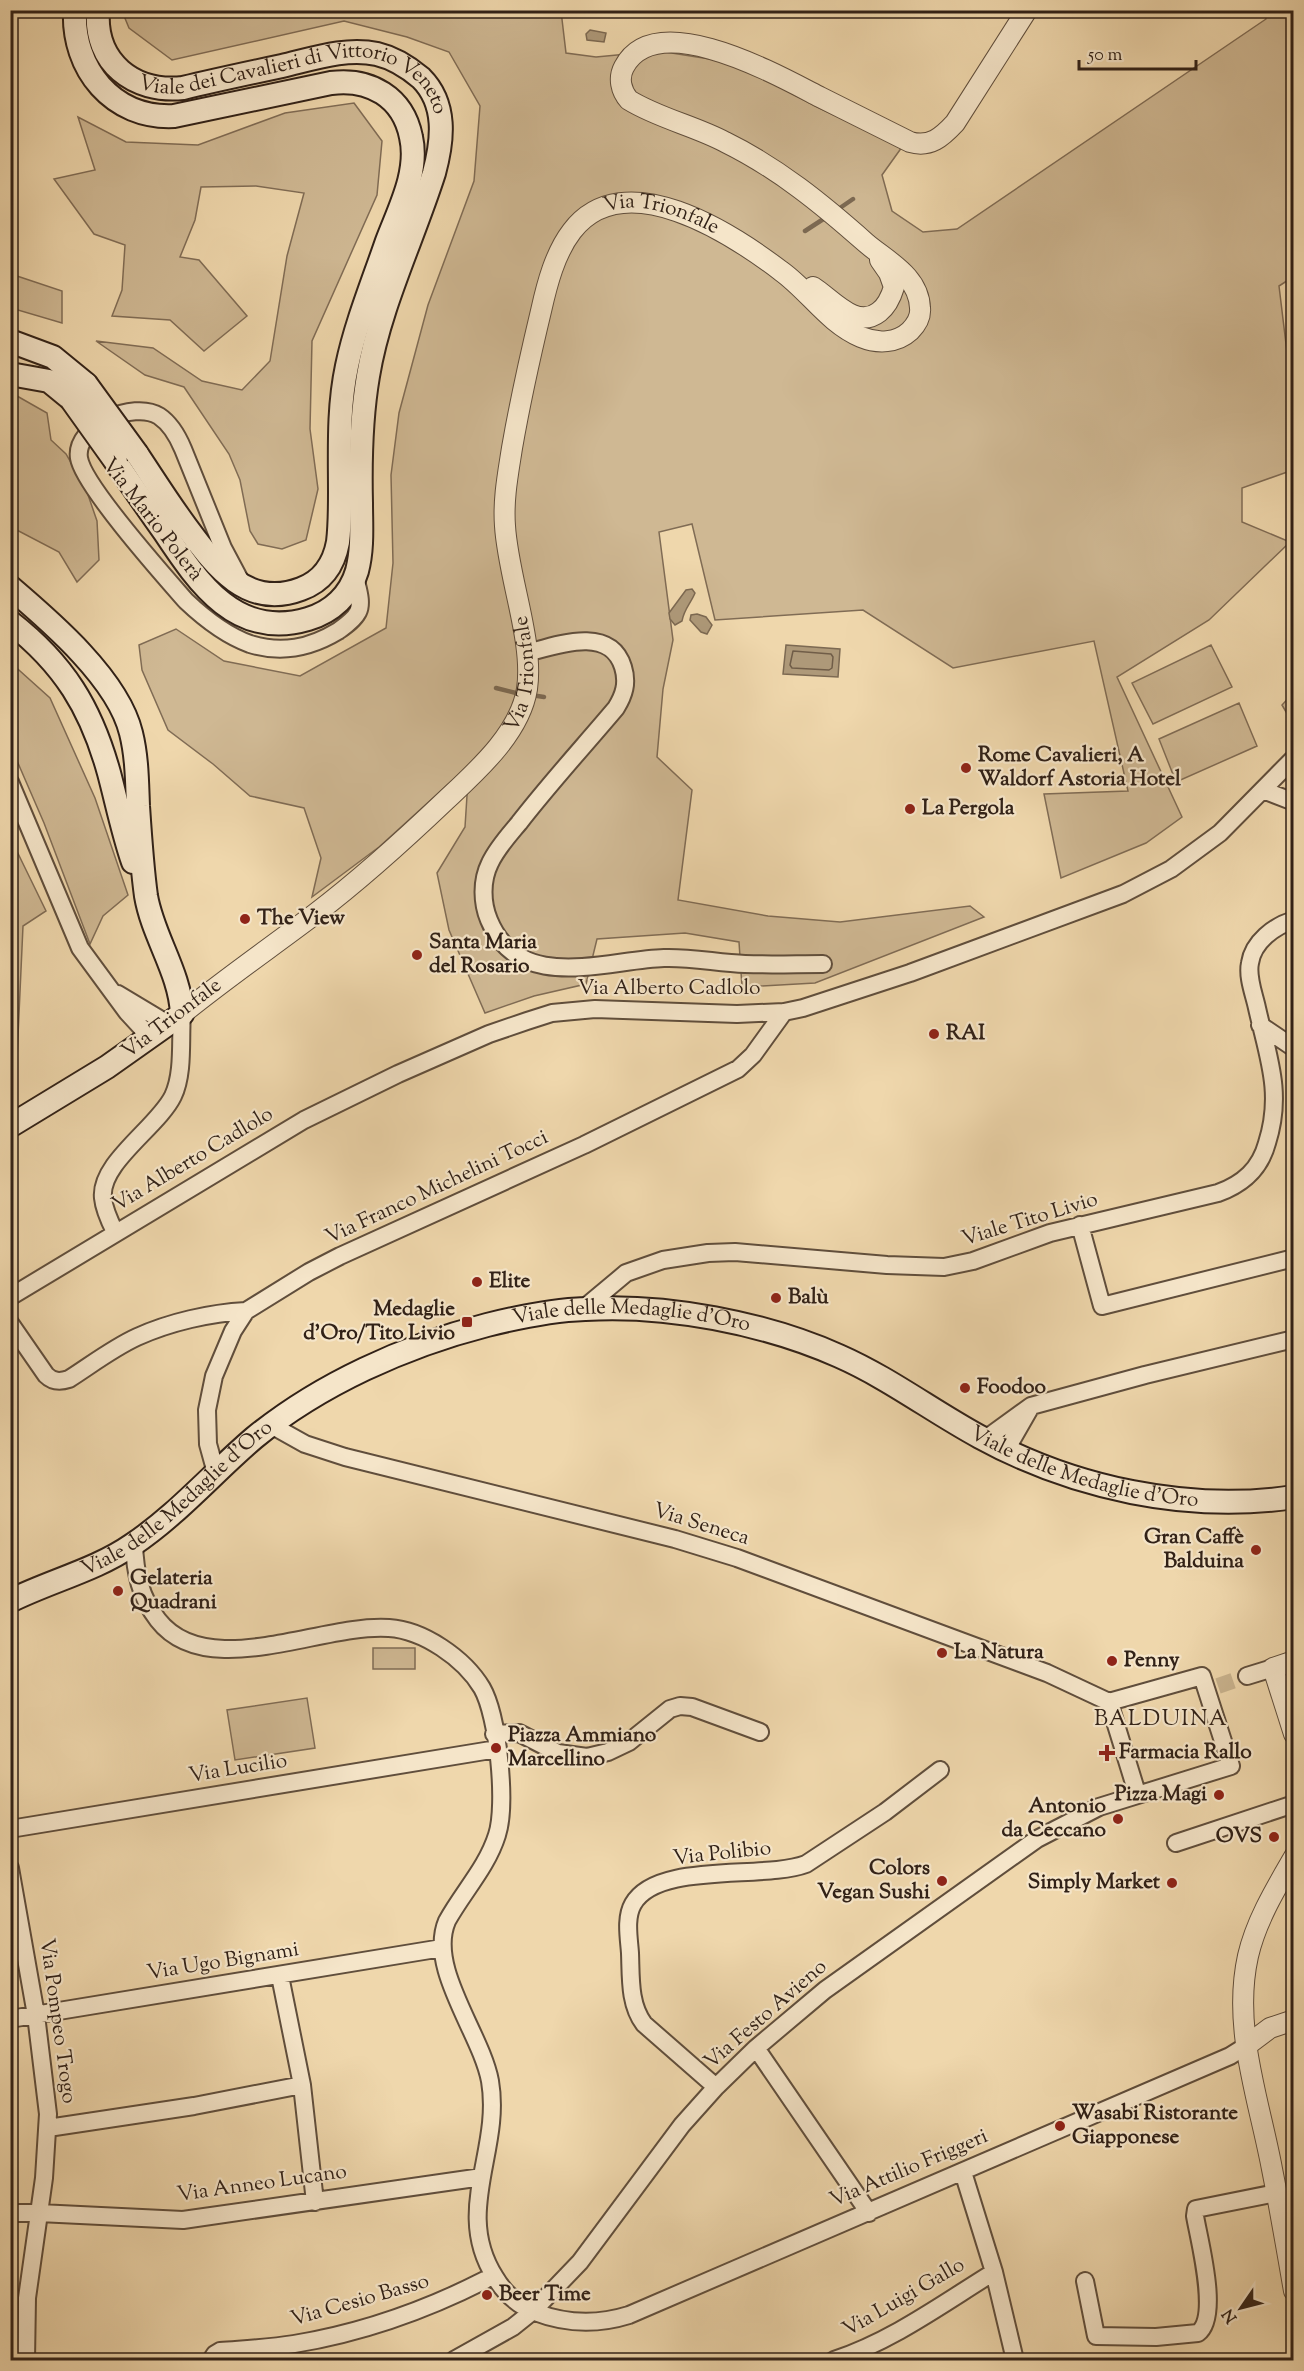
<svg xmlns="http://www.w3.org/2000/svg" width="1304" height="2371" viewBox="0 0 1304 2371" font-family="'Sorts Mill Goudy',serif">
<rect width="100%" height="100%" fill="#efd7ac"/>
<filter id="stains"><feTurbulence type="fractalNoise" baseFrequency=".00333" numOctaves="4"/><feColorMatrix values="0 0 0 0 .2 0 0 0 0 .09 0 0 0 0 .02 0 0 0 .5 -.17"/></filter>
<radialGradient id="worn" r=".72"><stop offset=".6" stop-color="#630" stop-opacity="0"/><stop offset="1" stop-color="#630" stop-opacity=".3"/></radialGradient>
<path fill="#cfb893" stroke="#806c55" stroke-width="1.5" d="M122,11H561L566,53L596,57L659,51L735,63L815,106L902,147L882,175L892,211L923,232L957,229L1266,19L1265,11H1293V277L1279,286L1293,402V470L1242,488V522L1290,542L1209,620L1117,677L1182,817L1146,843L1061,878L1044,794L1128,791L1094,641L953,668L863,610L715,620L692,524L659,532L673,640L663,689L657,757L692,790L678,900L768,916L840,922L970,906L984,917L815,983L742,987L739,942L685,933L597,939L586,984L534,996L485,1013L449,930L437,873L465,827L468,780L455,778L379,847L312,897L321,858L304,808L250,796L213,764L168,730L142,670L139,645L176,629L224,661L300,676L386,628L393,563L391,475L399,413L428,305L474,181L480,106L449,52L407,37L344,21L172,60L129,28Z
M354,103L382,141L377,195L312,341L310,429L318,489L306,540L282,549L258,544L250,531L240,480L229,454L184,387L145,375L96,341L153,348L202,381L242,390L270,361L287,256L304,193L256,186L201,187L195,220L180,257L199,260L247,316L204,351L170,320L112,316L122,290L125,245L94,234L54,179L95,170L78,117L126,142L198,145L285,113Z
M11,274L62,291V323L11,308Z
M10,392L47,413L51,440L66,454L86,489L97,521L99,560L77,582L59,552L11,527Z
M1211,645L1232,687L1153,724L1132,683Z
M10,662L50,698L95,798L128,895L103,916L90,944L44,823L11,747Z
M1293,693L1294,721L1292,722L1282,705Z
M1239,703L1257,746L1176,782L1159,739Z
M10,837L46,911L23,926L16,1080L11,1083Z
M373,1648H415V1669H373Z
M307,1698L315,1748L235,1760L227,1710Z"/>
<path fill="#ae9979" stroke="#7c6952" stroke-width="1.5" d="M590,30L606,33L604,42L587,40L586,34Z
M692,589L695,593C691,603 684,609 682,621L675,625L670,619L669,613L686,590Z
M697,614L706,617L712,625L707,634L701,632L690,620L691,615Z
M786,645L840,649L838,677L783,674Z"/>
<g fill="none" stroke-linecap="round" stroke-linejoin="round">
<path stroke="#705d48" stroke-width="1.5" d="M793,651L831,654L833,657L832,668L829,670L792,668L790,665Z"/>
<path stroke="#7c6952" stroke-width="4.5" d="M837,210L853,199
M805,231L828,216
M496,688L520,694
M531,695L544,697"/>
<path stroke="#c9b38e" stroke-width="16" stroke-dasharray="16 8" stroke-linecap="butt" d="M1218,1686L1247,1676"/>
<defs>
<path id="minor" d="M240,580L223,548L183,449C178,437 171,424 159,416C134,400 74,426 79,458C83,485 165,577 186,601C205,619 225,635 250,644C282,654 310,648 338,631C345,626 354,620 358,612C363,602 357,587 355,576
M527,653C557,645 610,625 623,667C628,683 624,695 616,708C584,746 550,783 519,823C509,835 497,848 490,863C481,881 482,903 489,920C519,994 605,960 664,958C691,957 718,963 745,964C771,965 797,964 823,964
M10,782L80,948L127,1012L150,1037
M1263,790L1294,802
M118,994L168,1024
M1260,1025L1294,1048
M1080,1225L1102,1306L1294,1258
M115,1232C110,1222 104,1209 103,1198C99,1163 158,1127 173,1096C184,1073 180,1039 182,1014
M10,1297L304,1120L398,1074L489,1034L527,1021L552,1013L595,1009L737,1014L784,1012L803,1008L910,973L1123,894L1171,869L1220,833L1294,758
M583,1309L626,1273L663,1260L708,1253L735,1252L887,1265L944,1267L973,1261L1050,1233L1218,1193C1243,1184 1260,1169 1267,1143C1283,1093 1268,1057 1257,1008C1254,994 1247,977 1250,963C1253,942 1274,926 1294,920
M10,1323L46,1375C53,1382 60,1382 69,1379C91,1365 113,1348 137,1337C170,1322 210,1313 246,1311
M271,1425L305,1444L345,1457L675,1539L737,1558L1047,1673L1109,1702
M984,1440L1031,1406L1145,1375L1294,1339
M1006,1450L1029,1410
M216,1473L208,1444L207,1410L214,1376L233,1331L246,1311L309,1272L340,1256L584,1145L738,1069L753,1055L784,1012
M134,1544C135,1572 140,1597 158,1620C207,1683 322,1623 389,1628C423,1630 464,1658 482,1688C498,1716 507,1804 497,1835C487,1867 463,1892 447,1921C427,1968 481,2033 490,2081C502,2151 453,2211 495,2277C505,2294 517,2305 535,2312C566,2324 597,2325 629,2315L1230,2056L1246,2046
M1247,1676L1273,1668
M1109,1702L1137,1793
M494,1734L519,1733L558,1753L587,1757L608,1752L629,1742L670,1709L680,1706L692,1707L760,1732
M10,1829L497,1749
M1176,1843L1294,1804
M10,1868L36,2015L48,2114L44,2178L27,2298L26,2360
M280,1976L302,2085L315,2202
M10,2019L442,1948
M756,2048L869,2213
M716,2087L644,2024C629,2004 631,1977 630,1953C629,1938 625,1918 633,1904C657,1861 764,1880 806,1864L885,1812L940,1770
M48,2128L194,2106L302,2085
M963,2172L994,2272L1015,2360
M10,2213H39L183,2220L482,2177
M1085,2281L1096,2336L1156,2337L1198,2333C1220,2317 1199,2240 1195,2216L1196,2209L1276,2193
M211,2360L215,2354L220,2351C245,2349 270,2348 294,2344C361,2333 424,2311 485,2280
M454,2360L513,2327L533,2311L580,2262L682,2125L716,2087L756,2048L825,1990L1037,1839L1099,1807L1231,1766L1202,1676L1109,1702
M834,2360C892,2341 942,2304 994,2272"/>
<g id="tertiary">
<path d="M813,287C832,299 856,330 879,312C887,306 891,297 894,287L889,273L880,260"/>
<path id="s1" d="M182,1014C225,979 270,948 315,914C361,879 404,840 446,800C477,771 520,733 527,689C534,641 508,577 505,526C503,499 508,474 512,448C520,402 530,357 541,311C547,284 555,253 572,231C624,163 731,233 781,271C809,291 828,323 861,337C878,344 897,343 910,331C917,324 921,317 920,308C919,276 887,261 866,243C822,204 778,168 725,142C695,126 658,118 629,100C621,91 618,78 624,67C656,6 779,76 820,97C850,112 880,127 910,142C930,148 942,137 955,123L1027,10"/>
<path d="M1294,1661L1273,1668L1294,1734"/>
<path d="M1294,1857C1276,1888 1256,1921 1248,1956C1232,2028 1259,2099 1272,2169C1280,2209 1287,2250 1294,2291"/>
<path d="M1246,2046L1270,2028L1294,2020"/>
</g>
<g id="secondary">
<path d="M75,10C72,69 113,119 174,116L331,83C370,78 403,97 411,137C419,172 399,209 387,241C373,282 356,323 347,366C338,408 340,450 340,492C340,509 340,526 338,542C334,564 323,581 301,589C246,610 214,564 185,525C168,502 153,478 137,454"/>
<path id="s2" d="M98,10C94,63 134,93 183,88C216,80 249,73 282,66C312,59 346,47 377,54C394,58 408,67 421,78C447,104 443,140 434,173C413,239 379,308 368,376C361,417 360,461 361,503C361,525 363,548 357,571C350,595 332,612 308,619C237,640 199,584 165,533C148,509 132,486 116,462"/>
<path d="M10,341L53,357L86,384"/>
<path d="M10,374L49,381L71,399"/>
<path d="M10,587C51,622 118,679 131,733C137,757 137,781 138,806C140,836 142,867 146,896C153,937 180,972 182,1014L107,1067L10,1126"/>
<path d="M10,622C64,664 91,708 109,773C117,803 123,833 133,862"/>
<path id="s3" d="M10,1601C50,1581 96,1570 132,1545C177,1515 213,1473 254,1438C320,1384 405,1346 487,1325C519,1317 553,1310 585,1309C666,1304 765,1323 839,1356C889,1378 932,1411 980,1437C1073,1488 1188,1513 1294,1497"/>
</g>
</defs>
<use href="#minor" stroke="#604e3c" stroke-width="20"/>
<use href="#tertiary" stroke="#604e3c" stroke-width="22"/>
<use href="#secondary" stroke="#312117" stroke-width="26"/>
<use href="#minor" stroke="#f5e5c9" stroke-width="16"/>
<use href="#tertiary" stroke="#f5e5c9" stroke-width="20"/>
<use href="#secondary" stroke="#f5e5c9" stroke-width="22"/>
<defs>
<path id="secondary-bridge" d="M86,384L137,454
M71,399L116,462"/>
</defs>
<use href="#secondary-bridge" stroke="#312117" stroke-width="26" stroke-linecap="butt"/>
<use href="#secondary-bridge" stroke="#f5e5c9" stroke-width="22"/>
</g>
<g fill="#8f2418" stroke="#f5e5c9" stroke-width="2">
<circle cx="966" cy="768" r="6"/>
<circle cx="910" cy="809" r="6"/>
<circle cx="245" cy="919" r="6"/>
<circle cx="417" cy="955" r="6"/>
<circle cx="934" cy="1034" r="6"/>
<circle cx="477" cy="1282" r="6"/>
<circle cx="776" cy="1298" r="6"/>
<rect x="461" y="1316" width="12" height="12" rx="3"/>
<circle cx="965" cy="1388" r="6"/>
<circle cx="1256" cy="1550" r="6"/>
<circle cx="118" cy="1591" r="6"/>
<circle cx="942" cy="1653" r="6"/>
<circle cx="1112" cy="1661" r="6"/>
<circle cx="496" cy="1748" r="6"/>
<path d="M1104 1744h6v6h6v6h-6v6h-6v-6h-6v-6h6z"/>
<circle cx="1219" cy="1795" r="6"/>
<circle cx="1118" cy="1819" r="6"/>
<circle cx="1274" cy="1837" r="6"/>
<circle cx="942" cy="1881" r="6"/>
<circle cx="1172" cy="1883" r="6"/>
<circle cx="1060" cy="2126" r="6"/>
<circle cx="487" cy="2295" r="6"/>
</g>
<g text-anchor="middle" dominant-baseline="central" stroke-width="4.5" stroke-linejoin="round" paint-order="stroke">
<g font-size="21" fill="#312117" stroke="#f5e5c9">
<text stroke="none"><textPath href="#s2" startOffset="256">Viale dei Cavalieri di Vittorio Veneto</textPath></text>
<text stroke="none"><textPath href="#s1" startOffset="1050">Via Trionfale</textPath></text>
<text transform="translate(152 520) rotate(52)">Via Mario Polerà</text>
<text stroke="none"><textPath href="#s1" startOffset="494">Via Trionfale</textPath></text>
<text x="669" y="989">Via Alberto Cadlolo</text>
<text transform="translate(172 1019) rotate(-37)">Via Trionfale</text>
<text transform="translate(193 1160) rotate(-31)">Via Alberto Cadlolo</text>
<text transform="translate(437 1188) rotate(-25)">Via Franco Michelini Tocci</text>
<text transform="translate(1030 1220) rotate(-17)">Viale Tito Livio</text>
<text stroke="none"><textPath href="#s3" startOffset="704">Viale delle Medaglie d'Oro</textPath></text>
<text stroke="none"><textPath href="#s3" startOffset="1190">Viale delle Medaglie d'Oro</textPath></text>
<text stroke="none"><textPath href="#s3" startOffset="198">Viale delle Medaglie d'Oro</textPath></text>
<text transform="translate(701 1525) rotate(17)">Via Seneca</text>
<text transform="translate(238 1769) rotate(-9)">Via Lucilio</text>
<text transform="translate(722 1854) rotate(-6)">Via Polibio</text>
<text transform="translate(223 1962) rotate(-9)">Via Ugo Bignami</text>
<text transform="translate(766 2015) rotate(-41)">Via Festo Avieno</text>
<text transform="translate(57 2021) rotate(82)">Via Pompeo Trogo</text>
<text transform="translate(909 2169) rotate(-23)">Via Attilio Friggeri</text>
<text transform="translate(262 2184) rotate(-8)">Via Anneo Lucano</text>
<text transform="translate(904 2298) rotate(-30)">Via Luigi Gallo</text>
<text transform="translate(360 2301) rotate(-16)">Via Cesio Basso</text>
</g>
<g font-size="21" font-weight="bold" fill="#312117" stroke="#f5e5c9" text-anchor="start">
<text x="978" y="756">Rome Cavalieri, A<tspan x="978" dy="24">Waldorf Astoria Hotel</tspan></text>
<text x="922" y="809">La Pergola</text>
<text x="257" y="919">The View</text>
<text x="429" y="943">Santa Maria<tspan x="429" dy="24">del Rosario</tspan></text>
<text x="946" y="1034">RAI</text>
<text x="489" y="1282">Elite</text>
<text x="788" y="1298">Balù</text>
<text x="455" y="1310" text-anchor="end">Medaglie<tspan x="455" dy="24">d'Oro/Tito Livio</tspan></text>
<text x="977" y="1388">Foodoo</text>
<text x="1244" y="1538" text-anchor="end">Gran Caffè<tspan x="1244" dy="24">Balduina</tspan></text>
<text x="130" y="1579">Gelateria<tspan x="130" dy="24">Quadrani</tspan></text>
<text x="954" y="1653">La Natura</text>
<text x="1124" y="1661">Penny</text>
<text x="508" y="1736">Piazza Ammiano<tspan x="508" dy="24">Marcellino</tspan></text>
<text x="1119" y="1753">Farmacia Rallo</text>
<text x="1207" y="1795" text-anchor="end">Pizza Magi</text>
<text x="1106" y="1807" text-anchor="end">Antonio<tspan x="1106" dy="24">da Ceccano</tspan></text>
<text x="1262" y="1837" text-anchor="end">OVS</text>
<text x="930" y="1869" text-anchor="end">Colors<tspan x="930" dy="24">Vegan Sushi</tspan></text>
<text x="1160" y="1883" text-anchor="end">Simply Market</text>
<text x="1072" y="2114">Wasabi Ristorante<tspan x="1072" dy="24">Giapponese</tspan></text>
<text x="499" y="2295">Beer Time</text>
</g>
<g font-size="22" letter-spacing="1.5" fill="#312117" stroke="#f5e5c9">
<text x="1161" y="1720">BALDUINA</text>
</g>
</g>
<rect width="1304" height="2371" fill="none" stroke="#efd7ac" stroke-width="36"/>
<rect x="12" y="12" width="1280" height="2347" fill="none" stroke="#312117" stroke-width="3"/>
<rect x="18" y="18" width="1268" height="2335" fill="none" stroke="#312117" stroke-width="1.5"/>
<g transform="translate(1241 2308) rotate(235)" stroke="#f5e5c9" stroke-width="4.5" paint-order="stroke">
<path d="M0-4.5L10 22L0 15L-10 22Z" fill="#312117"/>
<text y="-9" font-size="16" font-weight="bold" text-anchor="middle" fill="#312117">N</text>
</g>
<path d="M1079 60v9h117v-9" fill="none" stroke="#312117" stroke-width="3"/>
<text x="1088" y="60" font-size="18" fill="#312117" stroke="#f5e5c9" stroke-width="4.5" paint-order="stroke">50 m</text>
<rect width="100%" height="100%" filter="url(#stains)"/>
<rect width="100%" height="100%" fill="url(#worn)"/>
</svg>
